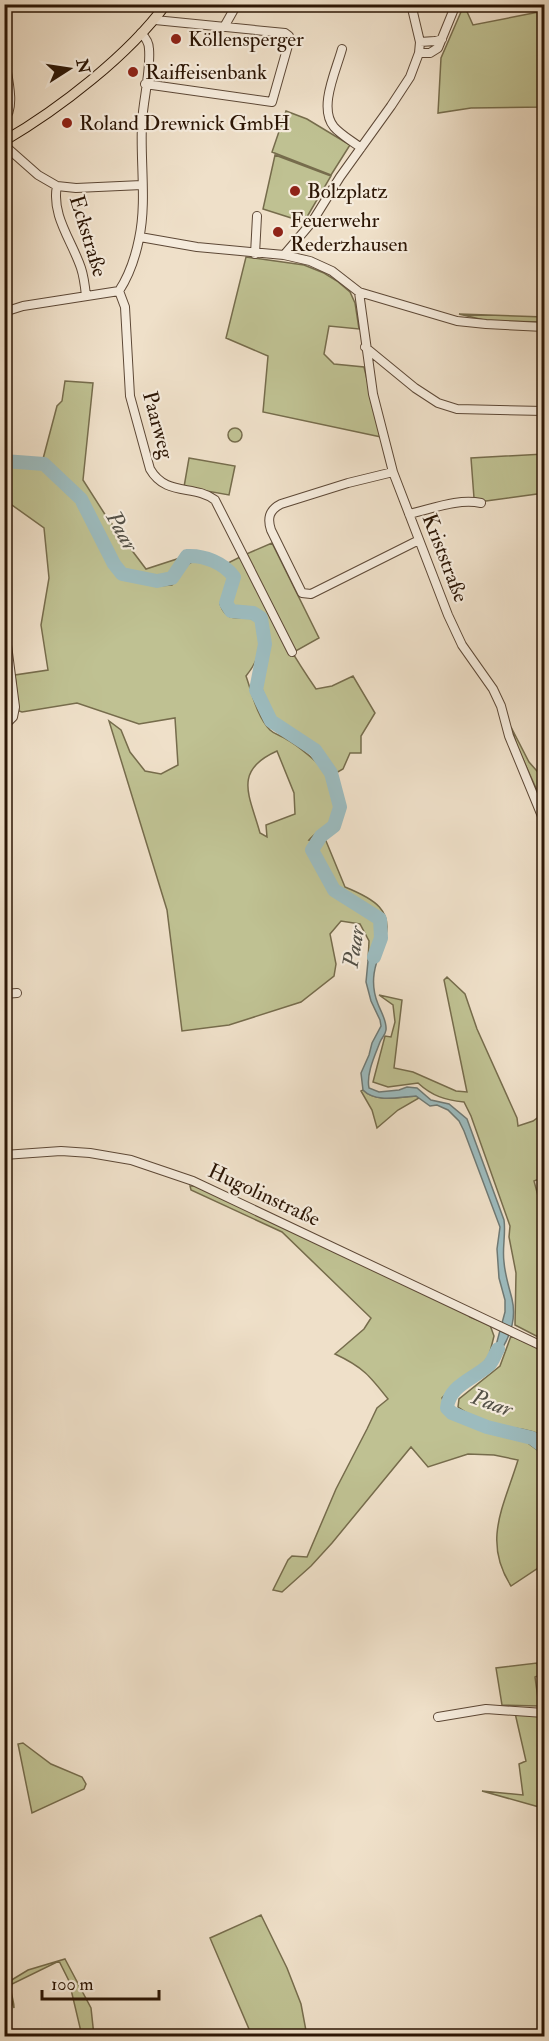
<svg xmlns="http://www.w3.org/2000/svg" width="549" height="2041" viewBox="0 0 549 2041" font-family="'IM FELL Double Pica',serif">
<rect width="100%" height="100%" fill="#efe0c9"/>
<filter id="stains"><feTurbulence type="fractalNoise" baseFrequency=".00333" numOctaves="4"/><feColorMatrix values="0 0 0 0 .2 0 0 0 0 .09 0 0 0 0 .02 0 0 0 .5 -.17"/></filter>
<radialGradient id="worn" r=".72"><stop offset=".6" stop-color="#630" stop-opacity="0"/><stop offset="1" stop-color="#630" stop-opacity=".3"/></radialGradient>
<path fill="#bfc192" stroke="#766c4c" stroke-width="1.5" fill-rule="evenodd" d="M464,5L473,25L544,11V107L471,108L438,113L441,58Z
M286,111L307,119L350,145L331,175L272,152Z
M275,155L331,176L304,222L263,209Z
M246,257L304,265L324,273L337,281L350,292L355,303L359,329L329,326L324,354L334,364L364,367L381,437L263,412L268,356L226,338Z
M459,314L544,317V322L488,321Z
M65,381L93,383L83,480L106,516L146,569L180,558C175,573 169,575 154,578L157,586L172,585L187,565L195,560L210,564L230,577L220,604C228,627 242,612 258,621C260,646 262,656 246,676C252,693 257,717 270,730C275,735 281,735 286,739C296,744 322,765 328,775C335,786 340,807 333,819C328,828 316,831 309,840L326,841L345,887C372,898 397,910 383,945L378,940L368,961L369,941L360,924L341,921L330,934L336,964L334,976L301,1002L229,1025L182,1031L167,910L109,721L121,730L130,752L145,771L161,774L178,765L175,718L139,724L77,703L22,712L19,711L15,675L48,670L41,625L49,578L44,528L5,500L4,464L41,468L48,467L43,459L57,406L62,401ZM277,751L294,793L295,814L266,825L267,837L260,833C250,796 232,771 277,751Z
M228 435a7 7 0 1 1 14 0a7 7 0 1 1-14 0Z
M544,454V493L486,501L474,498L471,458Z
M189,458L235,466L229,495L184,487Z
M272,543L319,638L294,652L244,555Z
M240,557C263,603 287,647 316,689L332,686L353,676L375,713L361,736V753H350L343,769L336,773L317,749L275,720L262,689L261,674L268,655L264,620L257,611L232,608L229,599C238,581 240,579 226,564Z
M511,727L529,762L544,779V806L517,746Z
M5,904H9L7,954H4Z
M447,977L465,994L477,1029L517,1118L518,1126L533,1121L544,1113V1177L534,1181L544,1218V1340L515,1325L516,1273L509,1237L510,1226L471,1116L464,1102C445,1100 432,1096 418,1083L388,1087L373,1082L385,1036L391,1037L395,1022L393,1005L379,995L402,1000L394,1068L413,1072L456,1091L467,1092L444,980Z
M363,1090C376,1103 399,1097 416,1096L419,1098L398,1110L377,1128L372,1110L361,1091Z
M190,1186H195L218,1196L467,1314L470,1317L490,1325L494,1336L489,1356L478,1370L456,1383L442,1398L447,1411L454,1417L492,1432L525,1441L544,1455V1564L511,1586C482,1541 504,1506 518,1460L494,1455L468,1454L428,1467L411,1447L332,1543L311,1566L282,1592L273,1590L288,1560L292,1556L307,1557L336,1489L367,1429L377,1408L388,1399C370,1376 363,1367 335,1354L364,1329L371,1318L282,1232L191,1190Z
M511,1336L544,1350V1436C531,1429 518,1429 502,1426C487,1424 470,1416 458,1407L459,1399L500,1366Z
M537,1663L540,1675L535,1677L539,1706L502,1705L496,1668Z
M515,1713L544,1715V1811L539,1807L482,1791L523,1795L519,1764L526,1761Z
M23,1743L51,1764L82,1777L86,1784L84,1789L32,1813L18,1744Z
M261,1915L287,1968L301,2004L307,2036H252L210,1938Z
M65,1959L91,2008L94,2036H82L69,1981L59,1961L12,1984C9,1992 14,1999 14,2008L7,1986L5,1987V1984L28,1970Z"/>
<path fill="#9cbbbe" stroke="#6f7974" stroke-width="1.5" d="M377,939L383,945C375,964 369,982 378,1004C381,1012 387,1021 386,1030C385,1036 382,1037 380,1042C375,1055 366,1074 369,1088L379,1092L399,1090L407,1087L417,1088L431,1100L449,1104L467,1119L504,1220C506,1234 502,1248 504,1262C505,1275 509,1287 512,1299C518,1324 506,1346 491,1364L505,1312V1300L499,1278L497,1249L500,1227L464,1131L459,1121L448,1110L437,1105L430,1106L416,1096C398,1097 376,1103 363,1090L361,1073L369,1055L372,1043L381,1026L380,1020L371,1001L366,982L368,961Z"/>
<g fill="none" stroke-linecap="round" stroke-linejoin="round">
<path stroke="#9cbbbe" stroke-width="14" d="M4,461L44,464L81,499L114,564L122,574L157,581L172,578L187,556C204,555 224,563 234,577L226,603L231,611L253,613L261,618L265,644L256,690L271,721L315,750L331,773L340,807L334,826L321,836L312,850L334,890L380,919L381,938L374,957
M498,1349C495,1354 493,1361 489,1365C474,1379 449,1385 447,1408L452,1413L487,1427L532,1438L544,1447"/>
<defs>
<path id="minor" d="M224,27L237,4
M420,42L435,41L442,39
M342,49C336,71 318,108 334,127C341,135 352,141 361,148
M419,53H430L438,48L456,4
M4,55C6,71 17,109 4,119
M145,84L272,102L289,42V36L285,33L155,20
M4,145L38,175L57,186C51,215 72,241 81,268C84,277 85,286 86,296
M57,186L76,188L142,185
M140,237L197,247L284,255L310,261L332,271L359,292L457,321L486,324L544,327
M255,254L257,216
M284,255L312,222L340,177L391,106L410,77L419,53L420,42L411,4
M119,291L125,307L130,396L150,469C166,497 194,484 215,500L292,652
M359,292L373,394L393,472L448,615L462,645L493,689L501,706L509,736L544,821
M4,312L23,306L119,291C130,274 135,259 139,239C147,202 140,161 142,123C143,100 151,72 149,49C149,43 146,38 141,33
M365,347L415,388L438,403L457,409L544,411
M393,472L348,483L281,504C269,510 267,518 271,530L302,593L311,594L419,540
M409,514C432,509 458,498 481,503
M4,622L15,707L13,717L4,726
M4,768L7,822H4
M4,994L17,993
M4,1155L61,1151L90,1153L131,1160L193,1181L544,1347
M438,1717L486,1709L544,1713"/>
<path id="major" d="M4,141C59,109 129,55 166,4"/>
</defs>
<use href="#minor" stroke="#5d4836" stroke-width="10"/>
<use href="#major" stroke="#2c1605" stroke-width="11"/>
<use href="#minor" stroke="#f5ebdc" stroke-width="8"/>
<use href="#major" stroke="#efe0c9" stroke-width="9"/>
</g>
<g fill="#8f2418" stroke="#f5ebdc" stroke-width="2">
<circle cx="176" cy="39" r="6"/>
<circle cx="133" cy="72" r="6"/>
<circle cx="67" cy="123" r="6"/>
<circle cx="295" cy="191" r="6"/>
<circle cx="278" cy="232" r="6"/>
</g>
<g text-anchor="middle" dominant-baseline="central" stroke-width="4.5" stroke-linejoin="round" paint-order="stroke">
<g font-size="21" fill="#2c1605" stroke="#f5ebdc" text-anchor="start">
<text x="188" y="39">Köllensperger</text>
<text x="145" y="72">Raiffeisenbank</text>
<text x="79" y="123">Roland Drewnick GmbH</text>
<text x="307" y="191">Bolzplatz</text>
<text x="290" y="220">Feuerwehr<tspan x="290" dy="24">Rederzhausen</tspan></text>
</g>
<g font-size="21" fill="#2c1605" stroke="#f5ebdc">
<text transform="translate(88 236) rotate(73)">Eckstraße</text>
<text transform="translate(158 425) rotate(75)">Paarweg</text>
<text transform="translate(445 558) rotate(69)">Kriststraße</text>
<text transform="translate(264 1195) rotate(25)">Hugolinstraße</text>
</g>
<g font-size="22" font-style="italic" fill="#535046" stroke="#f5ebdc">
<text transform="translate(122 531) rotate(61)">Paar</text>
<text transform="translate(354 947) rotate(-80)">Paar</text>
<text transform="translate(492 1403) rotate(20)">Paar</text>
</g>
</g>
<rect width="549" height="2041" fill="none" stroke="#efe0c9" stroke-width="24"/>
<rect x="6" y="6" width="537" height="2029" fill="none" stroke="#2c1605" stroke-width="3"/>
<rect x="12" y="12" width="525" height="2017" fill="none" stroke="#2c1605" stroke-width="1.5"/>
<g transform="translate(69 69) rotate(78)" stroke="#f5ebdc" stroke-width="4.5" paint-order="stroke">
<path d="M0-4.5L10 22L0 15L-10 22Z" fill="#2c1605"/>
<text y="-9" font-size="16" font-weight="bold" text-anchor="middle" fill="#2c1605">N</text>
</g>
<path d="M42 1990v9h117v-9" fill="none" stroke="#2c1605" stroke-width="3"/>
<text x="51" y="1990" font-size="18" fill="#2c1605" stroke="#f5ebdc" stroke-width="4.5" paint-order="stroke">100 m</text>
<rect width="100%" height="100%" filter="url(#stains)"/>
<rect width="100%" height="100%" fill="url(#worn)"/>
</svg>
